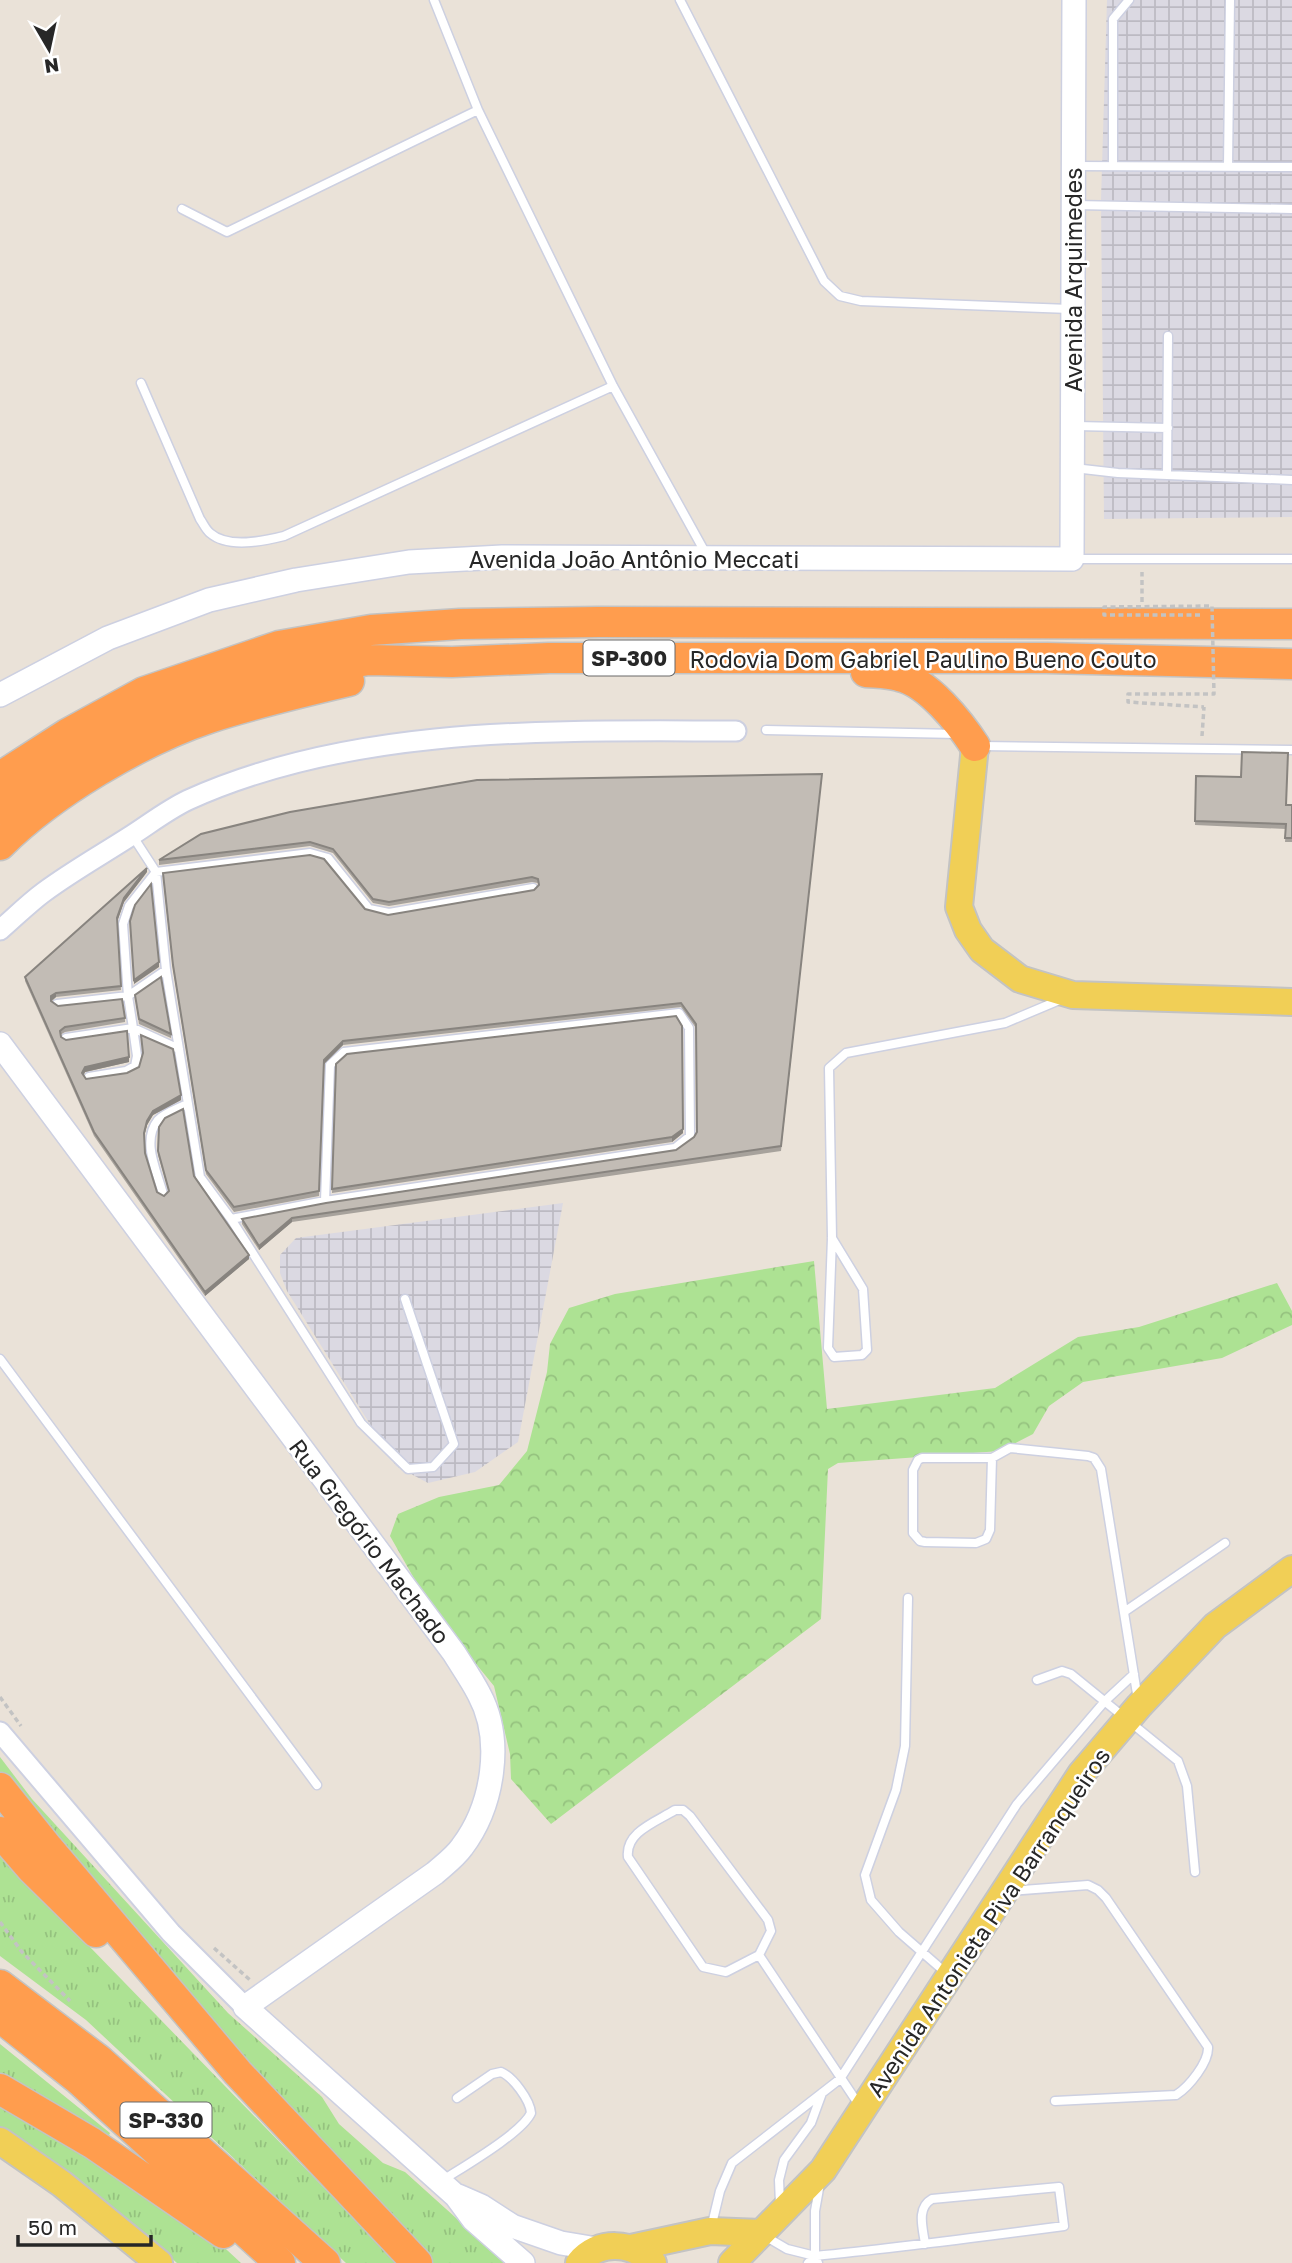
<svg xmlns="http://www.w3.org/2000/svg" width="1292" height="2263" viewBox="0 0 1292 2263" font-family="'Golos Text',sans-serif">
<defs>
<pattern id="industrial-grid" width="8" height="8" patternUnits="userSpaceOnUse" patternTransform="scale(1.75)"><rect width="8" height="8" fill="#dbd9e2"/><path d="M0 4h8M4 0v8" fill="none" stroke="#bcbac2"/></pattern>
<pattern id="grass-tufts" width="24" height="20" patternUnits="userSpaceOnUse" patternTransform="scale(1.75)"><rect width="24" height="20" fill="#ade293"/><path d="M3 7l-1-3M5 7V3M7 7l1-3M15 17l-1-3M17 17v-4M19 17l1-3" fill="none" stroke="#95c27f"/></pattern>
<pattern id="forest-crowns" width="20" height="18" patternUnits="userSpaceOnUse" patternTransform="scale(1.75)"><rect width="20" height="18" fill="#ade293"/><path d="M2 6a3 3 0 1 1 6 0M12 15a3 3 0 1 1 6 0" fill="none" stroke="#95c27f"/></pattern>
</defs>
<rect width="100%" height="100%" fill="#eae2d8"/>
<path fill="url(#industrial-grid)" d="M1107,0H1292V517L1104,519L1101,200Z
M563,1203L518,1442L475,1472L428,1483L396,1466L287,1291L280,1273V1255L296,1238Z"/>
<path fill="url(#grass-tufts)" d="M0,1757L32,1799L228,2013L322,2097L339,2124L383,2163L405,2172L506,2263H432L321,2150L0,1774Z
M0,1850L21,1876L397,2263H346L86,2020L0,1956Z
M0,2044L110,2133L107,2140L0,2080Z
M0,2099L214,2238L241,2263H177L160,2248L0,2129Z"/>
<path fill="url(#forest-crowns)" d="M814,1261L827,1409L995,1388L1078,1337L1139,1327L1277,1283L1292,1311V1325L1222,1358L1083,1382L1049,1406L1033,1434L1000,1451L838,1463L828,1469L821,1619L551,1824L511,1779L510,1754L494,1686L432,1610L390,1536L398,1514L439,1497L499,1485L527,1451L547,1372L550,1344L569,1308L615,1294Z"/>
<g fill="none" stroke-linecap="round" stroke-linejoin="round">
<defs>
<path id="service" d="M434,0L478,110L613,386L706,554
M680,0L824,281L840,296L861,301L1070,309
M1076,166L1292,167
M1113,166V19L1129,0
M1228,166L1230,0
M1075,205L1292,209
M182,209L227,232L478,110
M141,383L200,519C203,523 206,530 210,533C228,549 264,541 284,536L613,386
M1076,426L1168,428
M1074,468L1118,473L1292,480
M1167,475L1168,336
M1075,559H1292
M766,730L957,734
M981,746L1292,750
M132,835L156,872L310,853L328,858L369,909L389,913L533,888
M156,872L166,970L200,1177L231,1219L325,1201L675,1148L690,1136L689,1028L679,1013L344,1052L330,1065L325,1201
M166,970L128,996L133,1028L179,1049
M57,1004L128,996L123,924L129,906L156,872
M66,1038L133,1028L137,1056L135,1066L126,1071L89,1077
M163,1194C157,1171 141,1141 158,1120C164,1113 179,1108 187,1104
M231,1219L361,1423L408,1469L433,1467L454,1444L405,1299
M832,1238L863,1289L867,1350L862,1355L834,1357L828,1348L832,1238L829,1068L846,1053L1005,1023L1062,999
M0,1359L317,1785
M992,1458L990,1530L986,1539L976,1543L925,1542L920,1541L913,1533V1470L918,1460L922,1458H992L1010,1448L1088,1456L1094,1458L1101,1469L1138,1700
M908,1598L905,1746L896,1790L865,1875L871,1900L899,1932L945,1972
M1124,1612L1225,1543
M1037,1680L1062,1671L1071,1674L1178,1761L1187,1786L1195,1872
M675,1810H683L690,1816L768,1920L771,1931L759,1955L726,1972L703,1967L628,1857C625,1832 656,1822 675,1810Z
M1011,1891L1088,1885L1098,1890L1106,1898L1208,2047C1209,2062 1189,2087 1176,2095L1055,2101
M759,1955L859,2105
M443,2180C463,2167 522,2133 531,2113C530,2100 513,2077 501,2072L492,2074L457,2098
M780,2204L779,2180L784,2160L811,2123L822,2093
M711,2228L720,2191L732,2163L840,2079L1017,1804L1105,1701L1134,1674
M763,2235L787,2249L815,2256L818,2263
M815,2256V2211L820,2183
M808,2263L815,2256C898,2248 981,2237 1064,2226L1059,2187L932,2199C916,2208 923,2228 925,2244"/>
<path id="tertiary" d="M0,930C15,917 29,903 44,892C71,872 101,855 129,837C148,825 167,810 188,800C356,724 555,731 736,731
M0,1732L171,1933L245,2007"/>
<path id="secondary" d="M0,695L108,638L209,600L296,580L409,562L502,557L1072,559L1074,0
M0,1044L454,1653C462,1666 472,1680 479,1694C504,1740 493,1806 462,1847C455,1857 444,1865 435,1873L245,2007L456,2196L473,2219L523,2263
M458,2196L481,2206L512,2226L561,2243L597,2249"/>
<path id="primary" d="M975,746L959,907L968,930L982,950L1020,979L1073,995L1292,1002
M0,2141L62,2184L159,2263
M631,2248L710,2231L761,2233
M579,2263C599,2239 633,2242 653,2263
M732,2263L823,2170L1081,1774L1139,1706L1215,1626L1292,1569"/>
<path id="motorway" d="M866,672C877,673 889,673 899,676C928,682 960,723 975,746
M0,777L67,734L144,692L279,646L371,630L460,624L599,622L1292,624
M0,809L81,753L150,718L214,691L283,673L369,660L452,662L549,658H1047L1292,664
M0,845C51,794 140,741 209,718C255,703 302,692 349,681
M0,1788L48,1848L238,2073L417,2263
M0,1832L31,1868L96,1932
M0,1985L99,2060L325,2263
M0,2017L78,2079L280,2263
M0,2089L92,2143L223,2233"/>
</defs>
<use href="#service" stroke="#cdd0e1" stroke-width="11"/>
<use href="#tertiary" stroke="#cdd0e1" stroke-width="23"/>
<use href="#secondary" stroke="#cdd0e1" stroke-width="26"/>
<use href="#primary" stroke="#c3c3c3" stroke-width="30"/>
<use href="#motorway" stroke="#c3c3c3" stroke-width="33"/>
<path stroke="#c3c3c3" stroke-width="3.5" stroke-dasharray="5 3.5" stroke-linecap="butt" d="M1142,602V572
M1202,736L1204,707
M0,1697L21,1726
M0,1922L22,1952L70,2001
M214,1948L250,1980"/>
<use href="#service" stroke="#fff" stroke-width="8"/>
<use href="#tertiary" stroke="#fff" stroke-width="19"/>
<use href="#secondary" stroke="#fff" stroke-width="23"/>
<use href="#primary" stroke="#f1cf56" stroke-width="26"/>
<use href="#motorway" stroke="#ff9d4e" stroke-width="30"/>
<path stroke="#c3c3c3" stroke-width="3.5" stroke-dasharray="5 3.5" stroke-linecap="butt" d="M1200,615H1104V607L1212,606L1214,694H1128V702L1204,707"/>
</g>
<path fill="#a7a29c" d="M822,774L781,1151L292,1222L259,1250L242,1224V1219L676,1150L694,1137L697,1132L696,1028L681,1007L343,1045L324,1064L319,1196L234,1212L206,1174L173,969L163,878L365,909L388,915L534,890L538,886V883L532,882L389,906L373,903L333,853L310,846L159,865V860Z
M1196,776L1286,805H1292V842H1285L1286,829L1195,825Z
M147,872L124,902L117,922L121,990L56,997L51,1002L58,1006L125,1018V1022L65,1032L60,1035L61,1037L66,1040L129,1062L85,1072L84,1075L86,1079L127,1073L139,1067L143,1054L141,1035L181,1100L153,1115L147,1125L144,1136L145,1153L157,1192L164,1196L169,1192L158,1155L159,1127L194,1176L249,1259L205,1296L94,1136L25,981V977Z
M135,995L171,1034V1038L139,1024Z
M336,1064L683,1133L672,1142L332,1193Z"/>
<path fill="#88847f" d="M147,868V872L124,902L117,922V918L124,898Z
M159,962V967L134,984V980Z
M56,993V997L51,1001V996Z
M343,1041V1045L324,1064L319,1196L324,1060Z
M129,1057V1062L85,1072L82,1077V1073L85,1067Z
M181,1095V1100L153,1115L147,1125L144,1137L147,1121L153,1111Z
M683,1129V1133L672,1142V1137Z
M292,1218V1222L259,1250V1246Z
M249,1255V1259L205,1296V1292Z"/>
<path fill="#c2bcb5" stroke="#88847f" stroke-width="2" d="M1242,752L1288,753L1286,805H1292V838H1285L1286,824L1195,821L1196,776L1241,777Z
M822,774L781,1146L292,1218L259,1246L242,1219L326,1203L676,1150L694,1137L697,1132L696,1024L681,1003L343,1041L324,1060L319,1191L234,1207L206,1170L173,965L163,873L310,855L324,859L365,909L388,915L534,890L539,885L538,879L532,877L389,902L373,899L333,849L310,842L159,860L201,834L290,812L477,780Z
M147,868L124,898L117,918L121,986L56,993L51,996V1001L58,1006L122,999L125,1018L65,1027L60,1031L61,1037L66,1040L127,1031L129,1057L85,1067L82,1073L86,1079L127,1073L139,1067L143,1053L141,1035L173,1049L181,1095L153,1111L147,1121L144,1133L145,1153L157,1192L164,1196L169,1191L158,1151L159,1127L165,1118L183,1109L194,1176L249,1255L205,1292L94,1132L25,977Z
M151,884L159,962L134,980L130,921L135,905Z
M161,977L171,1034L139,1019L135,995Z
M676,1016L682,1026L683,1129L672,1137L332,1189L336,1064L347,1054Z"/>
<g text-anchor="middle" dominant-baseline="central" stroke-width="5" stroke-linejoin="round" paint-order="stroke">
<g fill="#fff" stroke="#686868" stroke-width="2">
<rect x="583.5" y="640.5" width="91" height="35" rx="5"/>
<rect x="120.5" y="2102.5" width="91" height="35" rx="5"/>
</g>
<g font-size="21" font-weight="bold" fill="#272727">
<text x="629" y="658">SP-300</text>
<text x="166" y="2120">SP-330</text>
</g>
<g font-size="23" fill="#272727" stroke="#fff">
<text transform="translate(1073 280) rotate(-90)">Avenida Arquimedes</text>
<text x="634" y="559">Avenida João Antônio Meccati</text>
<text x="923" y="659">Rodovia Dom Gabriel Paulino Bueno Couto</text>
<text transform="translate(370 1541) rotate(53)">Rua Gregório Machado</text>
<text transform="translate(988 1922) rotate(-56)">Avenida Antonieta Piva Barranqueiros</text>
</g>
</g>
<g transform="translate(49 49) rotate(171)" stroke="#ffffff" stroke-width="5" paint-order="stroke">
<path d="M0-5L12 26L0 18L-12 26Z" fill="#272727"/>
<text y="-10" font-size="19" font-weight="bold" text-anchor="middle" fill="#272727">N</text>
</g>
<path d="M18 2235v10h133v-10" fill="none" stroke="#272727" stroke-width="3.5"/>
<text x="28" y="2235" font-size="21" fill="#272727" stroke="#ffffff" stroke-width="5" paint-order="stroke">50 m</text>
</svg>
